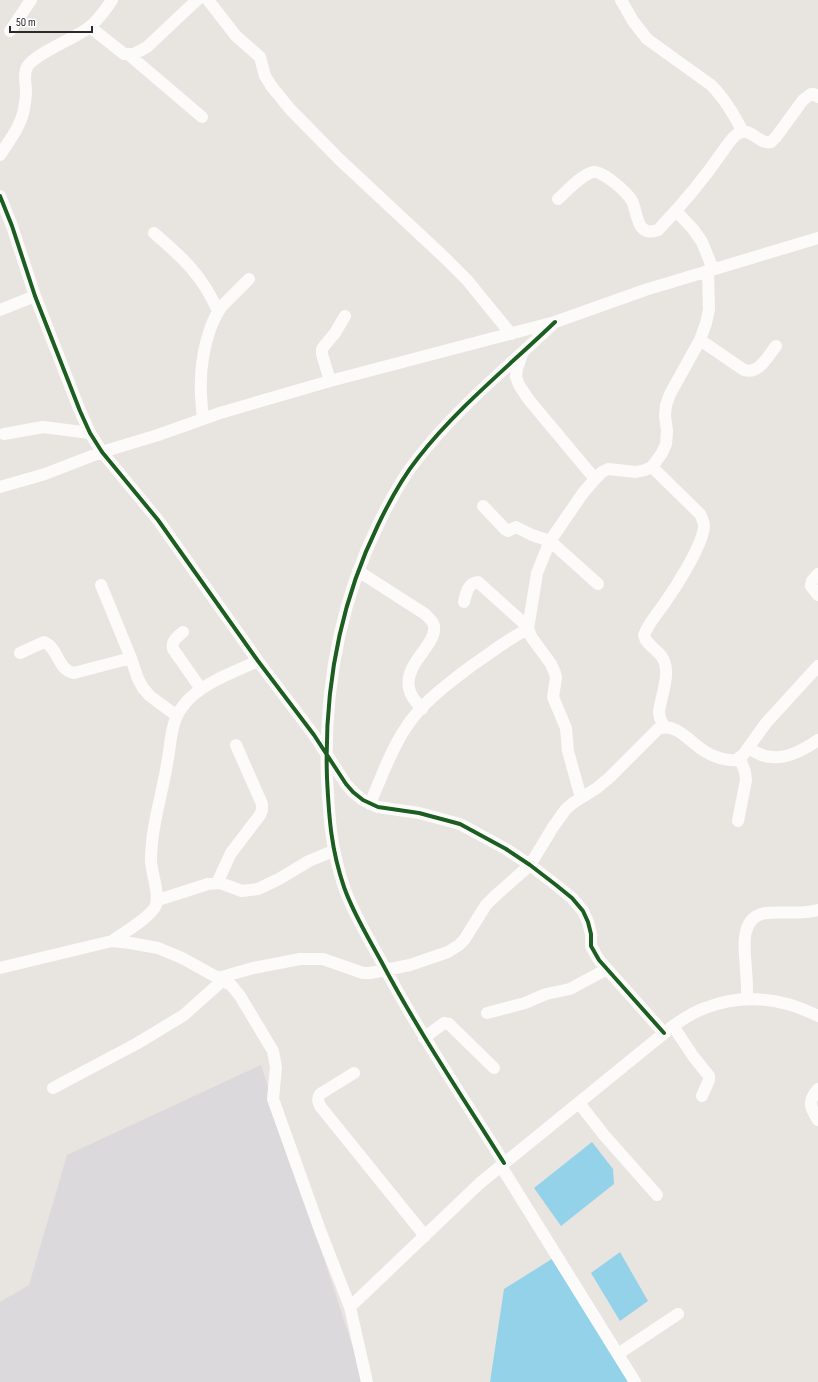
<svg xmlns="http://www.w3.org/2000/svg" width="818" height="1382" viewBox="0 0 818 1382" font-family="'Sofia Sans Condensed',sans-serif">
<rect width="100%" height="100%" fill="#e8e4e0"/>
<path fill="#dcd9dc" d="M261,1065L364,1382H0V1302L29,1285L67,1155Z"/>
<path fill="#94d2ea" d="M592,1142L613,1169L614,1184L561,1226L534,1188Z
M620,1252L648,1301L620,1321L591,1273Z
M555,1257L630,1382H490L504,1289Z"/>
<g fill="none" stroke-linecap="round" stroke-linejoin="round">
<path stroke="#fcfbfa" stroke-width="12" d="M208,0L236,36L260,57L265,76L272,87L290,109L339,159L446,259L467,280L511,334
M621,0L633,21L647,39L711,85C725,99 734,115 743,132
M90,27L124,54H134L147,47L197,0
M10,31L31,0
M128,54L202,117
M0,155C9,141 21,126 24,109C25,104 26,97 26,91C26,83 23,75 27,67C34,54 74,39 88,28C97,22 106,9 112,0
M0,196L12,226L35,296L80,411L90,433L102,452L158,520L258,661L314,735L346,784L353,792L363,800L378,807L419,813L460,824L506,849L530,865L556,885L572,898L583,911L588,922L591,934V946L599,960L664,1033
M558,199C567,191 581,175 593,172C602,170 627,192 632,201C638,213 636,238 658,230C682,205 703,180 723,151C727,145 735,133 742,132C753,130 760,145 771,142L776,137L803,100L811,94H814L818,97
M676,211L693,229L702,242L713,269
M154,233C183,258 202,275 218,311
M0,310L35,296
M700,340L744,370C759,375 768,356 776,346
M522,354L517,369L516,377L519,385L529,400L595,479
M330,381L322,354V349L325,345L335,333L345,316
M203,419C202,407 200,394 201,381C201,359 208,324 222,306L249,279
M4,434L43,427L90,433
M652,467L700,514C702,518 704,522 704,526C703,545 676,587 664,604C657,614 648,624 644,635C646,645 657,649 662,657C672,672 661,695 659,712L660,718L664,727
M0,487L45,474L102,452L158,435L220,413L330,381L555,322L645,290L818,238
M483,506L506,530L508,531L516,527L532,535L550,541L598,584
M358,571L425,614C429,618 433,621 434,626C437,645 404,663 409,688C410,696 417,703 422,709
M818,574L812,581L811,586L818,595
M101,585L131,658L138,679L143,688L150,696L177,716
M464,602C466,593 468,583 478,582L528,627
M183,632C177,637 171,641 173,649L201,689
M20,653L44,642C59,648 57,670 74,673L131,658
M748,748C755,752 763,757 772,757C788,759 805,749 818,740
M581,798L568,751L566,728L553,697L556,678L555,673L551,664L532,638L528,629L537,573L550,541L583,493L595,479L602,472L608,469L636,472L645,470L652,467L662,453L666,444L667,431L665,416L666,405L670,394L700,340L706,323L709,310L708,270
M370,804C381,778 390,752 405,729C422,702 449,683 474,664C492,652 508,639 528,629
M738,821L746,780L745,772L740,758
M217,883L231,853L260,815L262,810V804L236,745
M158,900L208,884L220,883L242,891L258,889L279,879L309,861L333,851
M112,941C123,933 149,918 155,907C161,896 151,873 151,860C151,828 162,795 167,764C171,745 170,722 183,706C199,684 234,672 258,661
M0,968L112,941L130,943L158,948L182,958L231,985L240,996L273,1051L276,1067L273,1099L321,1233L350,1307L367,1382
M218,978L253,968L300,959H323L363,973H370L410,965L448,952L459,945L464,940L486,905L495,896L530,865L553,827L566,809L573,803L597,788L610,777L658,729C676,721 691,744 706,752C714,757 726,761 736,760L743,755L766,723L818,666
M747,998C747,989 747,980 746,970C745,951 738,917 766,913C783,911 801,915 818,910
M487,1013L525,1003L546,994L570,989L607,969
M673,1026L693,1056L709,1076V1080L702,1096
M424,1038L444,1023L449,1024L494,1068
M354,1073L320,1094C317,1099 318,1101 320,1106L425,1236
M53,1088L136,1044L184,1015L223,980
M818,1089C807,1102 810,1107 818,1120
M579,1103L604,1135L657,1195
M504,1163C462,1096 418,1031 381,961C368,937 353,913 344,887C331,849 329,818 327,778C324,689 339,605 378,525C389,502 402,478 418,458C457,408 509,366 555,322
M501,1166L635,1382
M350,1307L480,1183L673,1026C683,1019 693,1012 705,1008C744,993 782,998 818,1016
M618,1354L678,1314"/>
<defs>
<path id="cycleway" d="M0,196L12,226L35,296L80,411L90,433L102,452L158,520L258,661L314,735L346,784L353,792L363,800L378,807L419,813L460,824L506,849L530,865L556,885L572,898L583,911L588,922L591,934V946L599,960L664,1033
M504,1163C462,1096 418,1031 381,961C368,937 353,913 344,887C331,849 329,818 327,778C324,689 339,605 378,525C389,502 402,478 418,458C457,408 509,366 555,322"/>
</defs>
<use href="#cycleway" stroke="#fff" stroke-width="6"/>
<use href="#cycleway" stroke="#1b5e20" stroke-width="4"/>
</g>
<path d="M10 26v6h82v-6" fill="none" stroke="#2a2a2a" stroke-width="2"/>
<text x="16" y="26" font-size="12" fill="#2a2a2a" stroke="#ffffff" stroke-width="3" paint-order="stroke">50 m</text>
</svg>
